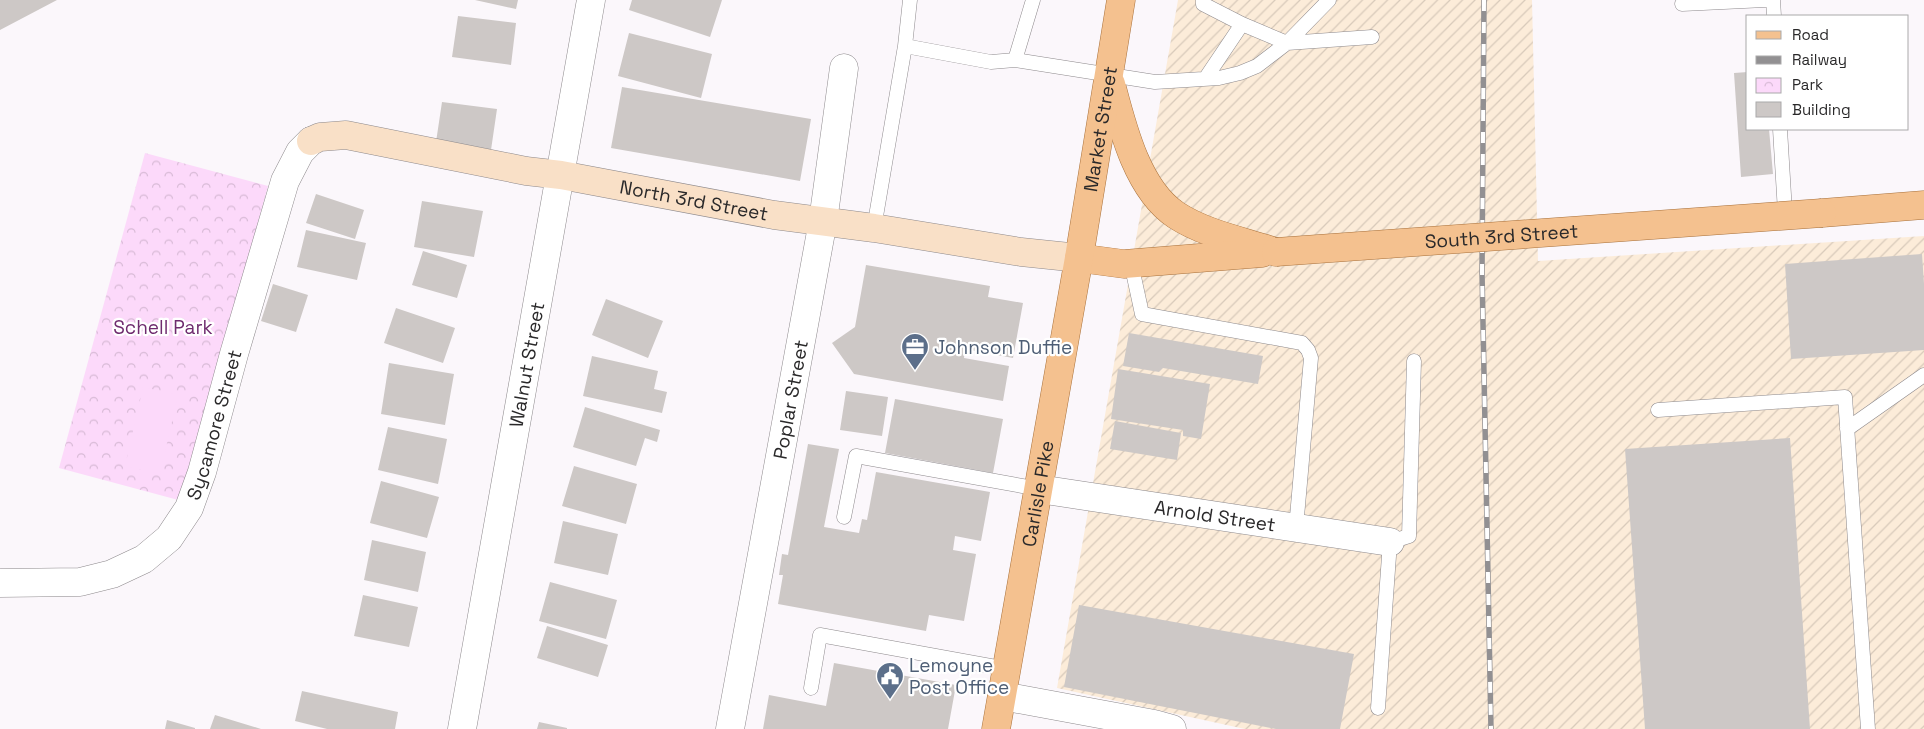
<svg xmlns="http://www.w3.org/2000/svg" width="1924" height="729" viewBox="0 0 1924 729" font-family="'Space Grotesk',sans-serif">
<defs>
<pattern id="industrial-furrows" width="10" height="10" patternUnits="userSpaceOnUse" patternTransform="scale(1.25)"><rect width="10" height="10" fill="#fcecd9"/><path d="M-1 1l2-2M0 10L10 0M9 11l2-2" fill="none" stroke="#d8caba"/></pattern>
<pattern id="park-crowns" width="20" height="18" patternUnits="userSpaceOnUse" patternTransform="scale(1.25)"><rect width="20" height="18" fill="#fcd9fa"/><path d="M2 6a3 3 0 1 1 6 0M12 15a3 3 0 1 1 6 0" fill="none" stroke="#d8bad6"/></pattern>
</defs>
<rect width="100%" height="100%" fill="#fbf7fb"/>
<path fill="url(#industrial-furrows)" d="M1178,0H1532L1538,261L1924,236V729H1245L1057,688Z"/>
<path fill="url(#park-crowns)" d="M145,153L268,186L182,501L59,468Z"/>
<path fill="#fcd9fa" d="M143,387L178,395L160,474L125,466Z"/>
<path fill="#cdc8c6" d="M0,0H57L0,30Z
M475,0H518L516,9Z
M632,0H722L710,37L629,10Z
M458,16L516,23L511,65L452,57Z
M629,33L712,54L701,98L618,76Z
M1748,72V129H1769L1773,174L1741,177L1734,73Z
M622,87L811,119L800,181L611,148Z
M442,102L497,109L491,150L436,142Z
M316,194L364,210L355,239L306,223Z
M422,201L483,211L474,257L414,247Z
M306,230L366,243L357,280L297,267Z
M423,251L467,265L457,298L412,285Z
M1922,254L1924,284V350L1791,359L1785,264Z
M866,265L990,286L988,297L1023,303L1013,358L965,349L964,358L1009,366L1003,401L854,374L832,343L855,327Z
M273,284L308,295L296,332L261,321Z
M606,299L663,321L648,358L592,335Z
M396,308L455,328L443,363L384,343Z
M1129,333L1263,356L1258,384L1163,368L1159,372L1123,366Z
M592,356L658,371L654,389L667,392L662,413L583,396Z
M389,363L454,374L445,425L381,414Z
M1118,369L1210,384L1201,439L1183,436V430L1111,419Z
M846,391L888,397L882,436L840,430Z
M895,399L1003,419L993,473L885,453Z
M585,407L660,430L657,442L645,438L636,466L573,447Z
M1115,421L1181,433L1177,460L1110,449Z
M388,427L447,439L438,484L378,470Z
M1790,438L1810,729H1645L1625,449Z
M808,444L839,449L824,527L859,533L862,519L867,520L876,472L990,492L981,541L955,536L953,550L976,554L964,621L929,615L926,631L778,604L783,575H779L782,554L788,555Z
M574,466L637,484L626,524L562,506Z
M381,481L439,497L427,538L370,523Z
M563,521L618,534L608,575L554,563Z
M372,540L426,552L418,592L364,580Z
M550,582L617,600L606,639L539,621Z
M363,595L418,607L409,647L354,636Z
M1079,605L1354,654L1340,729H1276L1064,687Z
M547,626L608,645L598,677L537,658Z
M834,663L956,685L948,729H763L769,695L826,706Z
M302,691L398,712L395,729H327L295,721Z
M215,715L261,729H210Z
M167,720L195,728V729H165Z
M539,722L567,728V729H537Z"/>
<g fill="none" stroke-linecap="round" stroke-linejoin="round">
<defs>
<path id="lane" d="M1203,0V4L1242,24L1205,79
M1773,0L1774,16
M1682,4L1765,0
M1242,24L1287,43L1329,0
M905,46L991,62L1015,60L1155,82L1219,78L1240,73L1257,66L1287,43L1372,37
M1015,60L1033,0
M1780,129L1785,212
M874,228L905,46L910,0
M1131,263L1142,314L1302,343L1308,350L1311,358L1296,528
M1658,410L1845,397L1868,729
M1847,429L1924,375
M844,517L856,456L1039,489
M811,688L820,635L1007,669
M1378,708L1390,542L1409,536L1414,361"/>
<g id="street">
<path id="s1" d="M1039,489L1390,542"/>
<path id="s2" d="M0,583L80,582L112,574L144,559L169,538L189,508L202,472L234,354L285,181L300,152L311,141"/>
<path d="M1002,696L1154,724L1172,729"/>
<path id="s3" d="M462,729L591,0"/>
<path id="s4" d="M730,729L823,221L844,68"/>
</g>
<g id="secondary">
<path id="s5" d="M311,141L320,137L346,135L526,171L561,175L774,215L874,228L1021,252L1079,258"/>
</g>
<g id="primary">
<path d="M1111,84C1122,126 1137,189 1176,215C1205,234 1243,241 1276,252"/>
<path d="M1822,213L1924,205"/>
<path d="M1079,258L1124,264L1262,253"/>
<path id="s6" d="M996,729L1079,258L1121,0"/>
</g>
</defs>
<use href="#lane" stroke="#8d898c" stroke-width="15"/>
<use href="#street" stroke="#8d898c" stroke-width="29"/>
<use href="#secondary" stroke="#8d898c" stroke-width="29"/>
<use href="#primary" stroke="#a8713c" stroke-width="29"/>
<use href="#lane" stroke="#fff" stroke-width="14"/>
<use href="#street" stroke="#fff" stroke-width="28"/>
<use href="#secondary" stroke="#f9e0c7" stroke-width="28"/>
<use href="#primary" stroke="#f4c18f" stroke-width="28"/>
<defs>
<path id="rail" d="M1484,0L1482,272L1491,729"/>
</defs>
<use href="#rail" stroke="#929092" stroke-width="5.5"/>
<use href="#rail" stroke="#fff" stroke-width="4" stroke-dasharray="11" stroke-linecap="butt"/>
<defs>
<g id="primary-bridge">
<path id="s7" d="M1276,252L1822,213"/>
</g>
</defs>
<use href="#primary-bridge" stroke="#a8713c" stroke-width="29" stroke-linecap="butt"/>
<use href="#primary-bridge" stroke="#f4c18f" stroke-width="28"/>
</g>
<defs>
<symbol id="office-pin" viewBox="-11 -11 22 30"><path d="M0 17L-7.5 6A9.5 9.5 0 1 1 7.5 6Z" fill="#5c6f8a" stroke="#fff"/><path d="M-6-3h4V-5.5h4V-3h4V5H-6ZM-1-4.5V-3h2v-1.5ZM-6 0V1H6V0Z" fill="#fff"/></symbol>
<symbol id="civic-pin" viewBox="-11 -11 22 30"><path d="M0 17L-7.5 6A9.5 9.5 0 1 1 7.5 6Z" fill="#5c6f8a" stroke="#fff"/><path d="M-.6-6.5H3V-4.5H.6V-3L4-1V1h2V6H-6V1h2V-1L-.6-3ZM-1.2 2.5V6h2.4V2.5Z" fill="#fff"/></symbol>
</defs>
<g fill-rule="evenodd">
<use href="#office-pin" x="899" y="331" width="32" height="43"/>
<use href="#civic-pin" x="874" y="660" width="32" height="43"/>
</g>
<g text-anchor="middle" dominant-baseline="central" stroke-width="4.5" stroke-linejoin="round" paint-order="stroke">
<g font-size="19" fill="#2a292a" stroke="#fff">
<text stroke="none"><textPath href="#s6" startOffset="609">Market Street</textPath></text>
<text stroke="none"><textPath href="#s5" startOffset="390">North 3rd Street</textPath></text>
<text stroke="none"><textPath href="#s7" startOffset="226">South 3rd Street</textPath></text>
<text stroke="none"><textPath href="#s3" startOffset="370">Walnut Street</textPath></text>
<text stroke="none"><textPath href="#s4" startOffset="335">Poplar Street</textPath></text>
<text stroke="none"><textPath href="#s2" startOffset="304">Sycamore Street</textPath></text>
<text stroke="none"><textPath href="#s6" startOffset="239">Carlisle Pike</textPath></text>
<text stroke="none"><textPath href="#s1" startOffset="178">Arnold Street</textPath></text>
</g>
<g font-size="19" fill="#6f2b6f" stroke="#fff">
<text x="163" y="327">Schell Park</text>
</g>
<g font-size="19" fill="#4e5e75" stroke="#fff" text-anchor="start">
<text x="934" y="347">Johnson Duffie</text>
<text x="909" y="665">Lemoyne<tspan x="909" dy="22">Post Office</tspan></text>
</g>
</g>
<rect x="1746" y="15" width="162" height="115" fill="#ffffff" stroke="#aaa9aa"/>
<rect x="1756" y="31" width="25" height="8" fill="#f4c18f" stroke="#aaa9aa"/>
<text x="1792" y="40" font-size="15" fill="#2a292a">Road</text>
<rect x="1756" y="56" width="25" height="8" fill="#929092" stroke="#aaa9aa"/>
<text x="1792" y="65" font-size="15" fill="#2a292a">Railway</text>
<rect x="1756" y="78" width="25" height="15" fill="url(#park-crowns)" stroke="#aaa9aa"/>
<text x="1792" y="90" font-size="15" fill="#2a292a">Park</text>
<rect x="1756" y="102" width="25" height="15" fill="#cdc8c6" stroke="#aaa9aa"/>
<text x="1792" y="115" font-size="15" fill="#2a292a">Building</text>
</svg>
